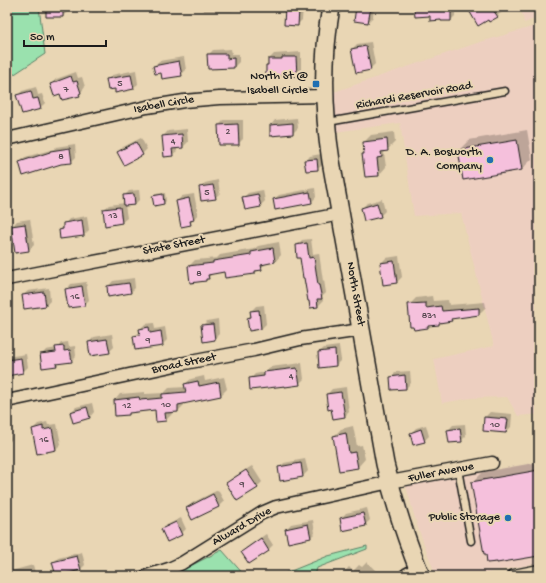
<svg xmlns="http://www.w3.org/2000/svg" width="546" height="583" viewBox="0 0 546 583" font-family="'Gochi Hand',sans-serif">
<rect width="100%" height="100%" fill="#e9d6b4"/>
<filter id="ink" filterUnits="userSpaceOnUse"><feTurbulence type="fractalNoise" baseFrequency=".025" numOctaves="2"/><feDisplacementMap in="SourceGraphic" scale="8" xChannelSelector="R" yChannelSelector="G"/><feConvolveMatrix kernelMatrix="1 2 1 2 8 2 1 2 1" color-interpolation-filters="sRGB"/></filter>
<g filter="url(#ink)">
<path fill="#edcfc0" d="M521,7H539V17L524,23Z
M539,25V414L518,416L507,397L471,398L442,403L434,359L494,346L461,213L414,216L400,123L335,132L331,93L480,42Z
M539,462V563L470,576H436L417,525L406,486Z"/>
<path fill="#9ae1ae" stroke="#5b7e65" d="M7,7H39L45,54L7,79Z
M367,546V549L317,568L315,576H274L281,575L328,556Z
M222,550L245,576H173L180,571Z"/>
<path fill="#0003" d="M48,7H77L75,8L68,9V11L63,16L47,8Z
M101,7H123L120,10H101Z
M160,7H182L180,9H160Z
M203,7H236L232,11H203Z
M287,7H303L302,20L297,25L286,8Z
M357,7H374L373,17L368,22Z
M415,7H455V16L451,20L431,15Z
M470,7H499L502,12L497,16Z
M371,42L375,64L370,69L352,49L357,44Z
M231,49L232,54H239V62L234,67L209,68L208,55L213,50Z
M301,52V70L296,75H276L274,77L267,66L269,64V59L274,54Z
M184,57L186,70L181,75L161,72L154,66L159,61Z
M136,70L138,84L133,88H116L107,80L112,75Z
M76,72L78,78L82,77L85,87L79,95L60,93L51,84L56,79Z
M36,87L38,95L42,94L45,103L40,108L17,96L22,91Z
M297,118L298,128L293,133L271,135V125L275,120Z
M224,120H243V139L238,144L219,125Z
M187,129L188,142L183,147H177V151L172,155L163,136L168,131Z
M527,130L532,159L522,169L459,150L469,140Z
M394,132L395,142L384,153L386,167L379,175L363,154L365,153L364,142L371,135Z
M141,138L147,149L142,154L118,152L123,147Z
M75,144L76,157L71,162H20L25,157L54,149L56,147Z
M321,154L323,164L318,169L305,161L310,156Z
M218,180L220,193L215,198L200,188L205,183Z
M315,188L316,197L312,202L274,199L279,195Z
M139,190L140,199L135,204L125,205L127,218L122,222L104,209L109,205L125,203L124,196L129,191Z
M263,190L265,201L260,206L243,198L248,193Z
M165,193L166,201L164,203L153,196L155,194Z
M194,194L198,214L190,224L177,201L182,196Z
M382,199L385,211L380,216L362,208L367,203Z
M87,216L89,230L84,235L61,238L60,230L69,219Z
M30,219L34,245L29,250L16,252L12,226L17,221Z
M311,239L313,254L319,253L323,281L324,280L326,293L322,297L323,301L318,306L311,307L301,256L297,245L302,240Z
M279,242L281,255L275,262L267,263L255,273L225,271L213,273L206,280L189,266L195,260L217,258L220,255L254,249L258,246Z
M399,256L402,277L397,282L381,263L386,258Z
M134,278L135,288L130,293L108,286L113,281Z
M86,282L89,300L84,305L67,289L71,284Z
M49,288L50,301L45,306L23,295L28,291Z
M432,296L433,301L448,300L449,305L485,302L486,307L479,314L454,317L451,320L441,321L439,324L430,325L428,327L409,305L416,298Z
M264,305L266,324L261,329L248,318L251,315V311L256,306Z
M218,319L219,334L214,339L202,326L207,321Z
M154,323L155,329L165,327L167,340L162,345L134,336L141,331L140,329L145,324Z
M112,334L114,347L109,352L89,342L94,337Z
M68,342L69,347L75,346L76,356L71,361L59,363L56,365L41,355L46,350L57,348L61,343Z
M339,346L341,360L336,365L319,352L324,348Z
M26,354L28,367L23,372L7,375V357Z
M302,363L304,379L299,384H286L250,379L255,374L265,372L270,367Z
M410,371L411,383L406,388L392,389L391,377L396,372Z
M204,376L205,381L224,377L227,389L221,395L183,402L184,405L178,411H171L172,414L166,420L155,409L131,412L128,414L115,400L120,394L145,392V394L164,393L169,388L186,387L185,384L191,379Z
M346,387L349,412L344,417L327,394L332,389Z
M92,403L94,412L90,417L71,412L76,407Z
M490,412L512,414L511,427L506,432L485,417Z
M47,422L48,425L57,424L61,444L56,449L33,429L38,424Z
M465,424L466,436L461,441L448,430L453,425Z
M426,425L429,436L424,441L411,433L416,428Z
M10,426L12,439L7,444V427Z
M353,426L357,446L362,445L365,459L358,467L334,436L341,429Z
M305,459L308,471L303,476L281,480L279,468L284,463Z
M539,462V555L498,560L473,482L483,472Z
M252,466L262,482L257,487L227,483L232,478Z
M218,490L224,501L219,506L193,519L187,508L192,503Z
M367,508L370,520L365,525L341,518L346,513Z
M181,518L186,529L181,534L162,529L167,525Z
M313,520L315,533L310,538L286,529L291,524Z
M266,534L273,545L268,550L249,562L242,552L247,547Z
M82,552L85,565L80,570L57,576L54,562L58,558Z
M367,562L378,573L375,576H340L349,567L353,571L359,565L362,567Z
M33,565L36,576H7L11,571Z"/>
<path fill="#f5c0dc" stroke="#1c1c1c" d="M54,7H63V17H46V8Z
M285,7L299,9L298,26L284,25Z
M356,7H371L368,23L354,21Z
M414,7H436V10L451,9V21H441V20L430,21V16L415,17Z
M467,7H491L498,17L489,22L488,20L478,26Z
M366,46L371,70L356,73L351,49Z
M207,54H227V59L234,58V68L208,69Z
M282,57H296L297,76H275V78H266V65H268V59H282Z
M179,61L182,76L162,79L161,73L155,74L153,66Z
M131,75L134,89L115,93V89L108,90L106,79Z
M71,76L73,82L77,81L81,93L79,94L80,96L62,100L60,94L54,96L50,84Z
M31,91L33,99L38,98L41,109L22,114L16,95Z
M293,123V134L270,136V125Z
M238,124L239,145H219L218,125Z
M182,134L183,148L172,149L173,156L164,157L162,136Z
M387,139L388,151L381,152L382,157L377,158L379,176L365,177L362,154H364L363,142Z
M517,140L522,170L463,180L458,150Z
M136,142L143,155L124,165L117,152Z
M70,148L72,163L61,164L23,176L19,162L50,152V151Z
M317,159L318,170L306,171L304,160Z
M213,185L216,199L201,201L199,187Z
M310,192L312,203L275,210L273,199Z
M134,194L135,205L124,206L123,195Z
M163,194L164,204L154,206L152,196Z
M258,194L261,207L245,210L242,197Z
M189,198L194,220L190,221L191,225L181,227L176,201Z
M377,203L381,217L364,221L361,208Z
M120,207L122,223L105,226L103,209Z
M82,220L84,236L60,239L59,230L63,229V223Z
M25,224L29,251L15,253L11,226Z
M307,243L309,258L314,257L318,285H319L322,299H317L318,307L310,308L309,301H308L304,278H303L300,258H297L296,245Z
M273,248L275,262L261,265L262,270L255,271V274L225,278L224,272L208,275L209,279H206V281L190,283L188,266L213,263V261L251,255V252Z
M394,261L397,283L383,285L380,263Z
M129,283L131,293L108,297L107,286Z
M82,286L85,306L68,308L65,289Z
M44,292L46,306L24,309L22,295Z
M426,303V308L441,306L442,311L479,308V315L451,319L452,321L439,323V325L428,326V328L414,330L413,327H410L408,304Z
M259,310L261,329L249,331L247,318L251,317L250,311Z
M213,324L215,340L203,342L201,325Z
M149,327L150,333L161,331L163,346L135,350L133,336L140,335L139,329Z
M107,339L110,353L90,356L88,342Z
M64,346V351L70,350L72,362L56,364L57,366L42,368L40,354L56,352L55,347Z
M335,350L336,366L319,368L318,352Z
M21,358L23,373L7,376V360Z
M297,368L300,385L285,387V386L250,390L249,378L264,376V372Z
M405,375L406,389L391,390L390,377Z
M198,381L199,386L219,382L221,396L178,405V412L165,413L166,421L156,422L155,410L129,413V415L115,416L114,400L139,397L140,400L162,398V394L186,392L184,384Z
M341,392L345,417L333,419L331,409L328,410L326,394Z
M87,407L90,418L73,423L70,412Z
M484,417L508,419L506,433L483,431Z
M43,426V430L52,428L56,450L37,454L32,429Z
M460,428L462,442L449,443L447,430Z
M421,429L425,442L413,445L410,433Z
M346,433L349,453L355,452L358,468L339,471L333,436Z
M301,463L303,477L280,481L278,467Z
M246,470L258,488L237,501L226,483Z
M539,470V556L497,563V562L487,563L486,554H484L471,482Z
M213,494L219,507L192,520L186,508Z
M363,513L366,526L342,531L340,518Z
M176,522L182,535L167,542L161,529Z
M308,524L311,538L288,543L285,529Z
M261,538L269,551L249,564L241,552Z
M77,556L81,570L56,576L52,562Z"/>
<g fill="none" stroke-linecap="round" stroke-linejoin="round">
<defs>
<path id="service" d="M328,122L505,91
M458,469L471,541"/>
<path id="minor" d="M7,139L147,107L184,101L219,98L325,96
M7,279L340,214
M7,401L185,363L254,350L300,339L361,330
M147,576L169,569L182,563L262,513L276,507L390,482L492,463
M514,576L539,571"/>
<path id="tertiary" d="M407,576L418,570"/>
<path id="secondary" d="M331,7C322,58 323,110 331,161L385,464C394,502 406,539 421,576"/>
</defs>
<use href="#service" stroke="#1c1c1c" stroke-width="9"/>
<use href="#minor" stroke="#1c1c1c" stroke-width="15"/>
<use href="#tertiary" stroke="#1c1c1c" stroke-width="18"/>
<use href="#secondary" stroke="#1c1c1c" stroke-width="20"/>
<use href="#service" stroke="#e9d6b4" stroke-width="6"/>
<use href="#minor" stroke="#e9d6b4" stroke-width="12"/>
<use href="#tertiary" stroke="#e9d6b4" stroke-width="15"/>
<use href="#secondary" stroke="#e9d6b4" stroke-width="17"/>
</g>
</g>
<g fill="#1f6fb2" stroke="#e9d6b4" stroke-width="1.5">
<rect x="312" y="80" width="8" height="8" rx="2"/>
<circle cx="490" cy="160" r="4"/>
<circle cx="508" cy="518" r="4"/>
</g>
<g text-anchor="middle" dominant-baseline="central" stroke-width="4" stroke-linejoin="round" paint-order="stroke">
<g font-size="10" fill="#52454c">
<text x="120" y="84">5</text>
<text x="66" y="90">7</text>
<text x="228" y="132">2</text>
<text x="173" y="142">4</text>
<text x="61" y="157">8</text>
<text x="207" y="193">5</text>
<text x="113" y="216">13</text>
<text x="199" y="274">8</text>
<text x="75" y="297">16</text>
<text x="429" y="316">831</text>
<text x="148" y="341">9</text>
<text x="291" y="377">4</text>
<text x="166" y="405">10</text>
<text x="127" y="406">12</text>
<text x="495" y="425">10</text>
<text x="44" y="440">16</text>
<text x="242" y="485">9</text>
</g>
<g font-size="12" fill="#1c1c1c" stroke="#e9d6b4" text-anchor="end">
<text x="308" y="77">North St @<tspan x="308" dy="14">Isabell Circle</tspan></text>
<text x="482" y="153">D. A. Bosworth<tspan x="482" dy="14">Company</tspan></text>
<text x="500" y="518">Public Storage</text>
</g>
<g font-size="12" fill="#1c1c1c" stroke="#e9d6b4">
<text transform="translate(414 96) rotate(-10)">Richardi Reservoir Road</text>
<text transform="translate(164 105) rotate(-10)">Isabell Circle</text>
<text transform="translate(174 246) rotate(-11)">State Street</text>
<text transform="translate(355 294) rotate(80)">North Street</text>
<text transform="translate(184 364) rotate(-12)">Broad Street</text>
<text transform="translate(441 473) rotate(-11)">Fuller Avenue</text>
<text transform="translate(242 527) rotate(-30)">Alward Drive</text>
</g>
</g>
<rect width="546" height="583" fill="none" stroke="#e9d6b4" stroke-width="24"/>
<rect x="12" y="12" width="522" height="559" fill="none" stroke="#1c1c1c" stroke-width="1.5" filter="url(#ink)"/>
<path d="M24 40v6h82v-6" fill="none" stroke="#1c1c1c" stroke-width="2"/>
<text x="30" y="40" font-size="12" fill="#1c1c1c" stroke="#e9d6b4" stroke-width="3" paint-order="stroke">50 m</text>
</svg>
